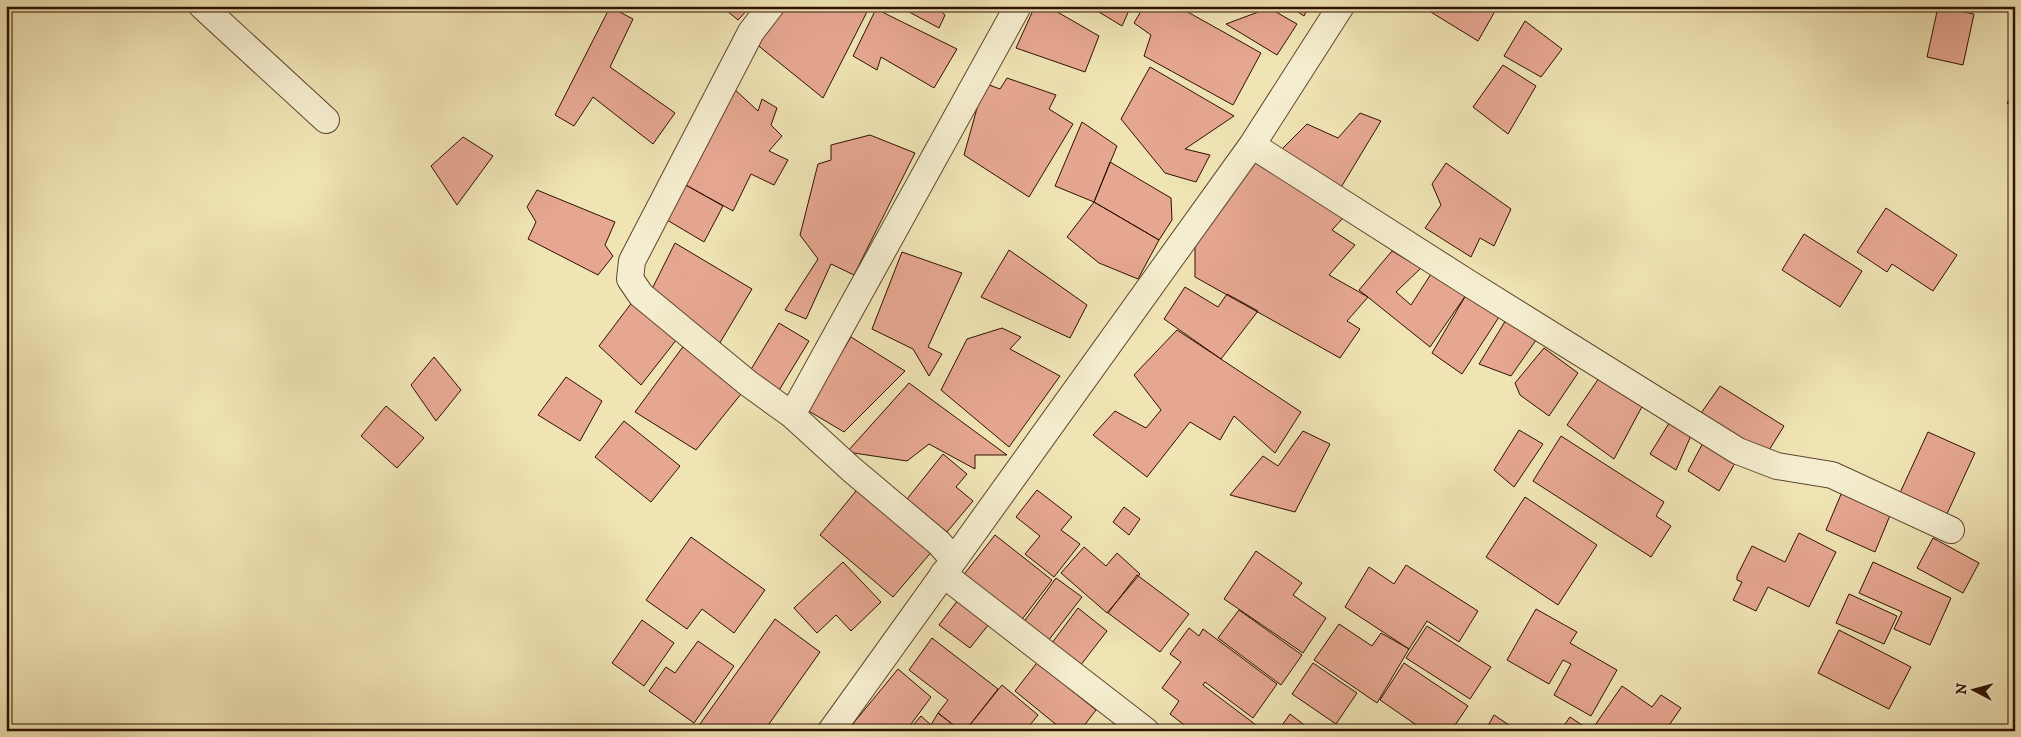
<svg xmlns="http://www.w3.org/2000/svg" width="2021" height="737" viewBox="0 0 2021 737" font-family="'IM FELL DW Pica',serif">
<rect width="100%" height="100%" fill="#f0e4b5"/>
<filter id="stains"><feTurbulence type="fractalNoise" baseFrequency=".004" numOctaves="4"/><feColorMatrix values="0 0 0 0 .2 0 0 0 0 .09 0 0 0 0 .02 0 0 0 .5 -.17"/></filter>
<radialGradient id="worn" r=".72"><stop offset=".6" stop-color="#630" stop-opacity="0"/><stop offset="1" stop-color="#630" stop-opacity=".3"/></radialGradient>
<path fill="#e6a791" stroke="#2f1100" d="M721,6H751L738,20Z
M785,6H870L823,98L755,43Z
M898,6H935L945,15L939,28Z
M1035,6H1047L1099,36L1085,72L1016,48Z
M1089,6H1131L1122,26Z
M1144,6H1177L1261,53L1233,105L1144,56L1151,35L1134,23Z
M1289,6H1309L1304,16Z
M1421,6H1498L1478,41Z
M610,7L633,19L610,67L675,113L653,144L593,97L574,126L555,115Z
M1938,7L1974,14L1963,65L1927,57Z
M1269,8L1297,24L1277,55L1226,24Z
M876,9L957,49L934,88L881,57L877,70L853,56Z
M1525,21L1562,49L1541,77L1504,56Z
M1503,65L1536,86L1508,134L1473,107Z
M1150,67L1234,116L1185,149L1210,155L1196,182L1165,173L1121,119Z
M1007,78L1056,95L1049,109L1073,124L1029,197L964,155L984,83L1000,89Z
M732,87L758,111L762,99L777,108L771,125L782,136L769,151L788,160L774,185L751,174L733,211L684,184Z
M2015,93V108L2007,103Z
M1360,113L1381,121L1340,189L1281,150L1307,124L1338,138Z
M1082,122L1117,146L1094,202L1055,186Z
M870,135L915,153L854,275L831,264L806,319L785,310L818,259L800,235L818,164L831,160V145Z
M463,137L493,156L457,205L431,166Z
M1252,145L1343,218L1332,230L1355,245L1329,275L1368,297L1347,321L1360,329L1340,358L1195,277V224Z
M1110,162L1171,198L1172,220L1159,240L1094,202Z
M1446,163L1511,209L1494,246L1480,238L1471,257L1425,228L1441,205L1432,184Z
M684,184L723,206L704,242L667,220Z
M537,190L615,222L605,245L613,256L598,275L528,239L536,222L527,207Z
M1094,202L1159,240L1138,279L1099,263L1067,237Z
M1886,208L1957,255L1933,291L1892,264L1887,272L1857,252Z
M1804,234L1862,271L1840,307L1782,270Z
M675,243L752,289L718,346L651,291Z
M1009,250L1087,305L1070,338L981,297Z
M1392,251L1421,268L1396,292L1411,305L1431,274L1466,295L1430,347L1359,290Z
M902,252L962,273L928,347L942,354L929,376L913,349L872,329Z
M1185,287L1218,307L1227,294L1258,311L1221,359L1164,319Z
M1466,295L1501,314L1462,374L1432,353Z
M633,301L677,339L641,385L599,346Z
M1509,315L1541,333L1511,376L1479,364Z
M779,323L809,341L778,392L750,371Z
M1002,328L1021,337L1010,349L1060,376L1009,447L941,390L967,339Z
M1177,330L1301,412L1275,453L1234,416L1220,440L1190,422L1147,477L1093,435L1115,411L1146,428L1161,410L1134,375Z
M851,337L905,371L844,432L807,410Z
M685,344L749,384L696,450L635,412Z
M1544,348L1578,373L1549,416L1520,395L1515,383Z
M434,357L461,390L436,421L411,385Z
M1601,375L1645,401L1614,459L1567,425Z
M566,377L602,401L580,441L538,415Z
M909,383L1007,455H975V469L929,444L907,461L847,452Z
M1720,386L1784,426L1766,455L1699,416Z
M386,406L424,438L397,468L361,436Z
M1671,420L1693,431L1676,470L1650,454Z
M624,421L680,466L651,502L595,457Z
M1519,430L1543,444L1514,487L1494,470Z
M1303,431L1330,444L1295,512L1230,495L1263,456L1278,466Z
M1928,432L1975,453L1946,516L1899,495Z
M1561,436L1664,502L1656,516L1671,526L1651,557L1533,481Z
M1705,439L1738,458L1719,491L1688,471Z
M943,454L967,474L956,487L973,501L947,532L907,499Z
M865,480L939,543L893,597L820,535Z
M1037,490L1072,517L1061,530L1080,544L1054,577L1025,554L1040,536L1016,517Z
M1842,492L1891,513L1875,552L1826,530Z
M1525,497L1597,545L1558,605L1486,557Z
M1124,507L1140,519L1129,535L1113,522Z
M1799,533L1836,552L1809,607L1768,587L1756,611L1733,600L1742,582L1737,580V576L1752,546L1785,562Z
M995,535L1052,580L1020,622L962,577Z
M691,537L765,590L734,633L702,609L687,629L646,600Z
M1933,538L1979,563L1963,593L1917,568Z
M1084,547L1106,566L1117,553L1140,574L1107,613L1061,573Z
M1256,551L1302,583L1293,595L1326,618L1303,653L1224,599Z
M843,562L881,602L851,631L836,615L817,633L794,608Z
M1873,562L1951,598L1930,645L1894,629L1902,612L1859,593Z
M1406,565L1478,611L1459,642L1427,621L1409,649L1345,607L1369,567L1394,584Z
M1137,575L1189,614L1160,652L1108,613Z
M1056,578L1082,597L1048,641L1023,623Z
M1849,594L1897,616L1884,644L1836,623Z
M958,600L989,624L970,648L939,625Z
M1078,608L1107,631L1080,666L1052,643Z
M1536,609L1577,632L1570,643L1617,670L1591,716L1554,695L1571,664L1563,660L1549,684L1507,660Z
M1239,610L1302,655L1281,685L1218,638Z
M775,619L820,652L764,731H695Z
M642,620L674,643L644,686L612,663Z
M1339,624L1372,646L1381,633L1409,649L1377,703L1314,660Z
M1427,626L1491,667L1470,699L1406,658Z
M1189,628L1199,636L1203,629L1277,684L1253,718L1205,682L1203,685L1260,728L1258,731H1192L1170,714L1179,701L1162,688L1181,662L1170,654Z
M1839,630L1911,667L1889,709L1818,673Z
M932,638L998,689L965,731H961L938,713L948,700L909,670Z
M698,641L734,666L694,723L649,691L666,667L675,673Z
M1043,655L1072,678L1066,686L1096,710L1080,731H1064L1015,691Z
M1313,663L1357,693L1336,724L1292,694Z
M1404,663L1468,706L1451,731H1425L1380,700Z
M898,669L931,697L906,731H847Z
M1002,685L1038,715L1026,730L1027,731H965Z
M1622,686L1652,707L1661,695L1681,708L1665,731H1591Z
M938,713L961,731H908L921,716L931,725Z
M1290,714L1312,731H1278Z
M1494,715L1518,731H1485Z
M1570,717L1591,731H1560Z"/>
<g fill="none" stroke-linecap="round" stroke-linejoin="round">
<defs>
<path id="minor" d="M202,6L326,120
M771,6L751,32L632,261L630,279L641,295L749,384L792,415L851,469L939,543L953,559
M1252,145L1465,281L1738,451L1777,466L1832,475L1951,530
M792,415L1018,6
M943,574L1146,731
M831,731L1252,145L1341,6"/>
</defs>
<use href="#minor" stroke="#5f462d" stroke-width="28"/>
<use href="#minor" stroke="#f5edcf" stroke-width="26"/>
</g>
<rect width="2021" height="737" fill="none" stroke="#f0e4b5" stroke-width="25"/>
<rect x="8" y="8" width="2006" height="722" fill="none" stroke="#2f1100" stroke-width="2.5"/>
<rect x="12" y="12" width="1996" height="712" fill="none" stroke="#2f1100"/>
<g transform="translate(1974 690) rotate(276)" stroke="#f5edcf" stroke-width="4" paint-order="stroke">
<path d="M0-4L9 19L0 12L-9 19Z" fill="#2f1100"/>
<text y="-8" font-size="14" font-weight="bold" text-anchor="middle" fill="#2f1100">N</text>
</g>
<rect width="100%" height="100%" filter="url(#stains)"/>
<rect width="100%" height="100%" fill="url(#worn)"/>
</svg>
